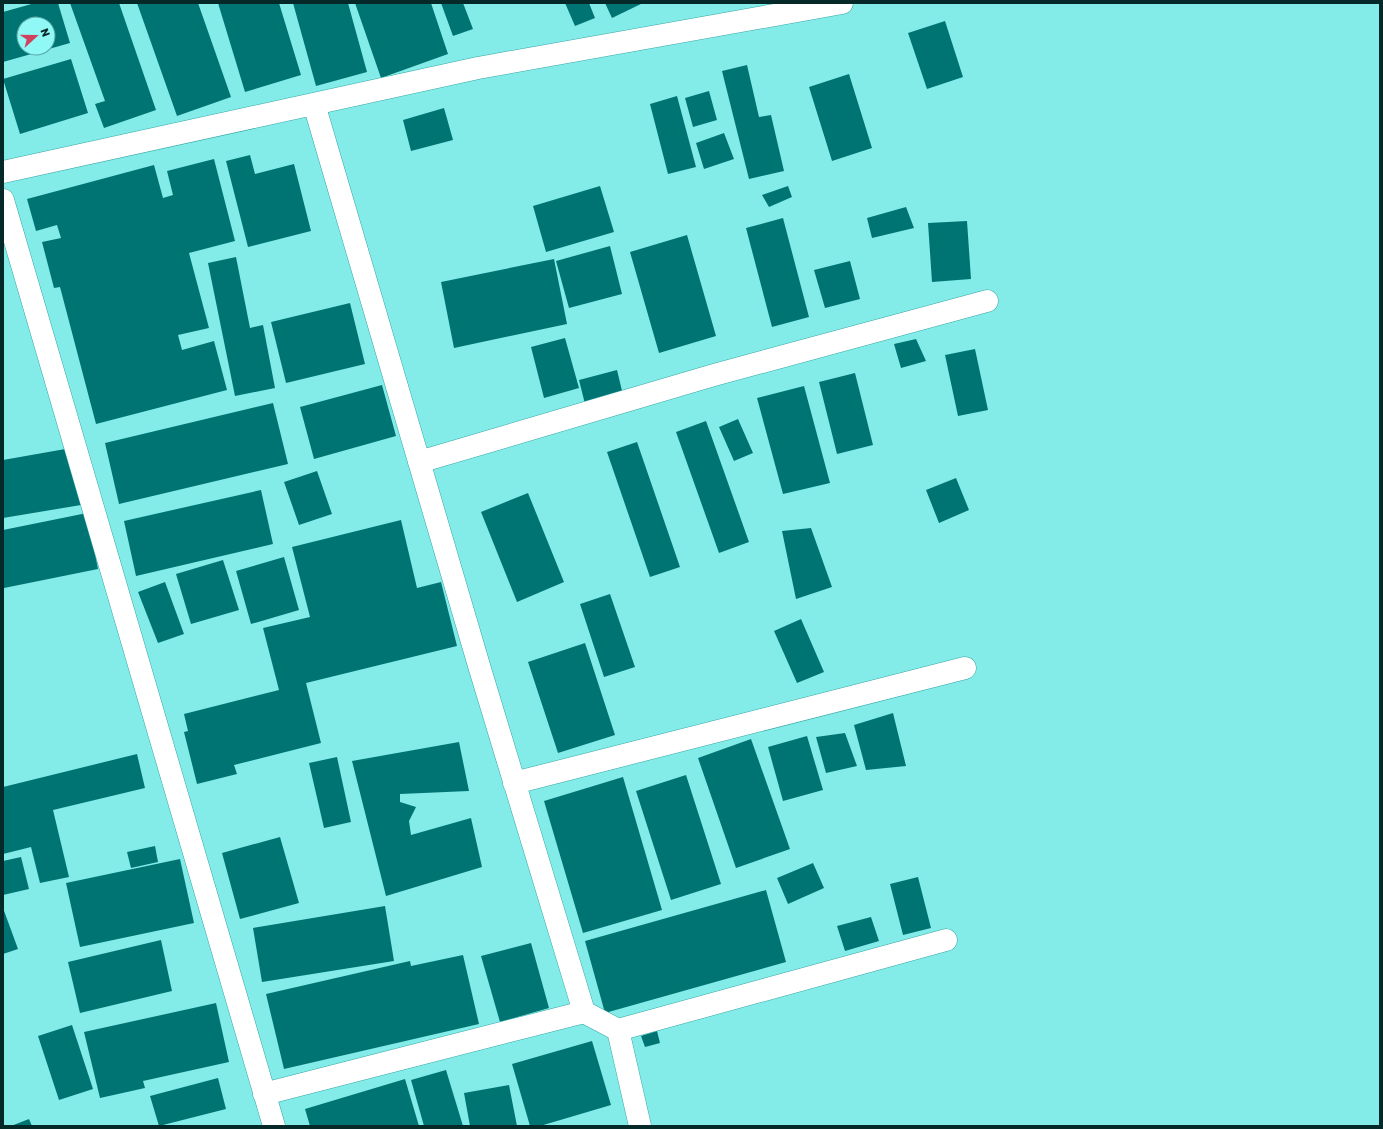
<svg xmlns="http://www.w3.org/2000/svg" width="1383" height="1129" viewBox="0 0 1383 1129" font-family="Rubik,sans-serif">
<rect width="100%" height="100%" fill="#83ece9"/>
<path fill="#007473" fill-rule="evenodd" d="M35,3H58L70,43L3,62V12ZM24,24H48V48H24Z
M70,3H119L156,110L104,128L95,104L105,101Z
M137,3H198L231,97L177,116Z
M218,3H279L301,75L245,92Z
M293,3H348L367,72L316,86Z
M355,3H431L448,54L381,78Z
M441,3H463L473,29L453,36Z
M565,3H589L595,18L575,26Z
M605,3H643L612,18Z
M945,21L963,77L927,89L908,33Z
M71,59L88,113L20,134L3,79Z
M747,65L759,117L771,115L784,171L749,179L722,71Z
M849,74L872,148L832,161L809,87Z
M709,91L717,120L693,127L685,98Z
M677,96L696,167L668,174L650,104Z
M444,108L453,140L411,151L403,120Z
M724,133L734,159L704,169L696,143Z
M250,155L255,174L294,164L311,231L248,247L226,161Z
M214,159L235,241L189,253L209,328L178,335L182,350L214,341L227,390L96,424L60,287L54,288L42,242L61,238L57,225L36,231L27,199L154,165L163,198L173,195L167,171Z
M600,186L614,232L546,252L533,206Z
M788,186L792,197L769,207L762,195Z
M906,207L914,228L872,238L867,218Z
M783,218L809,317L772,327L746,228Z
M967,221L971,279L932,282L928,223Z
M687,235L716,336L659,353L630,252Z
M610,246L622,294L569,308L556,261Z
M236,257L250,328L263,325L275,388L235,396L208,263Z
M554,259L567,324L454,348L441,282Z
M850,261L860,299L825,308L814,270Z
M350,303L365,364L286,383L271,322Z
M565,338L579,388L544,398L531,347Z
M916,339L926,361L901,368L894,344Z
M975,349L988,410L958,416L945,355Z
M617,370L623,395L585,404L579,380Z
M855,373L873,445L837,454L819,382Z
M382,385L396,436L314,459L300,407Z
M804,386L830,483L783,494L757,398Z
M273,403L288,464L119,504L105,443Z
M738,419L753,453L734,461L719,427Z
M706,421L749,542L719,553L676,432Z
M637,442L680,567L650,577L607,452Z
M71,448L81,505L3,518V460Z
M317,471L332,514L299,525L284,482Z
M956,478L969,510L939,523L926,490Z
M261,490L273,544L136,576L124,521Z
M528,493L564,582L517,602L481,512Z
M87,513L98,569L4,588L3,530Z
M401,520L417,588L441,582L457,646L306,683L321,743L234,765L237,774L197,784L184,732L188,731L184,714L279,690L263,628L310,617L292,547Z
M811,528L832,587L796,599L782,531Z
M284,557L299,610L251,624L236,571Z
M223,560L239,610L191,624L176,574Z
M165,582L184,634L158,643L138,592Z
M610,594L635,667L604,677L580,604Z
M801,619L824,672L797,683L774,631Z
M585,643L615,735L558,753L528,662Z
M893,713L906,766L866,770L854,725Z
M845,733L857,766L826,773L816,737Z
M807,736L823,790L783,801L768,747Z
M751,739L790,849L736,868L698,758Z
M459,742L469,791L400,794V802L416,807L409,821L411,835L471,818L482,867L386,896L352,761Z
M137,754L145,788L53,810L69,877L40,883L31,847L3,854V787Z
M337,757L351,822L324,828L309,763Z
M686,775L721,884L671,900L636,791Z
M623,777L662,910L583,933L544,801Z
M280,837L299,903L240,919L222,853Z
M155,846L158,862L131,868L127,852Z
M21,857L29,889L3,895V861Z
M180,859L194,923L80,947L66,883Z
M813,863L824,888L788,904L777,878Z
M918,877L931,928L903,935L890,884Z
M766,890L786,962L605,1013L585,941Z
M385,906L394,961L262,982L253,928Z
M3,908L18,949L3,954Z
M871,917L879,941L845,951L837,926Z
M161,940L172,991L80,1013L68,962Z
M531,943L549,1008L500,1022L481,956Z
M463,955L479,1024L284,1069L266,994L410,961L411,966Z
M216,1003L229,1062L143,1081L145,1088L100,1098L84,1032Z
M72,1025L93,1089L59,1100L38,1036Z
M657,1031L660,1043L645,1047L641,1036Z
M592,1041L611,1105L540,1126H530L512,1064Z
M446,1070L463,1126H424L411,1080Z
M218,1078L226,1109L159,1126L150,1096Z
M405,1079L419,1126H310L305,1109Z
M509,1085L517,1126H470L464,1093Z
M29,1119L32,1126H11Z"/>
<g fill="none" stroke-linecap="round" stroke-linejoin="round">
<defs>
<path id="minor" d="M314,104L480,669L584,1012L618,1030L640,1126
M3,172L478,68L842,3
M3,200L274,1126
M419,462L714,375L987,301
M514,783L965,668
M618,1030L946,940
M264,1094L584,1012"/>
</defs>
<use href="#minor" stroke="#37a7a5" stroke-width="23"/>
<use href="#minor" stroke="#fff" stroke-width="22"/>
</g>
<rect width="1383" height="1129" fill="none" stroke="#052928" stroke-width="8"/>
<g transform="translate(36 36) rotate(69)"><circle r="19" fill="#90f9f6" stroke="#58a6a4"/>
<path d="M0-3L7 15L0 10L-7 15Z" fill="#d1415e"/>
<text y="-6" font-size="11" font-weight="bold" text-anchor="middle" fill="#052928">N</text>
</g>
</svg>
